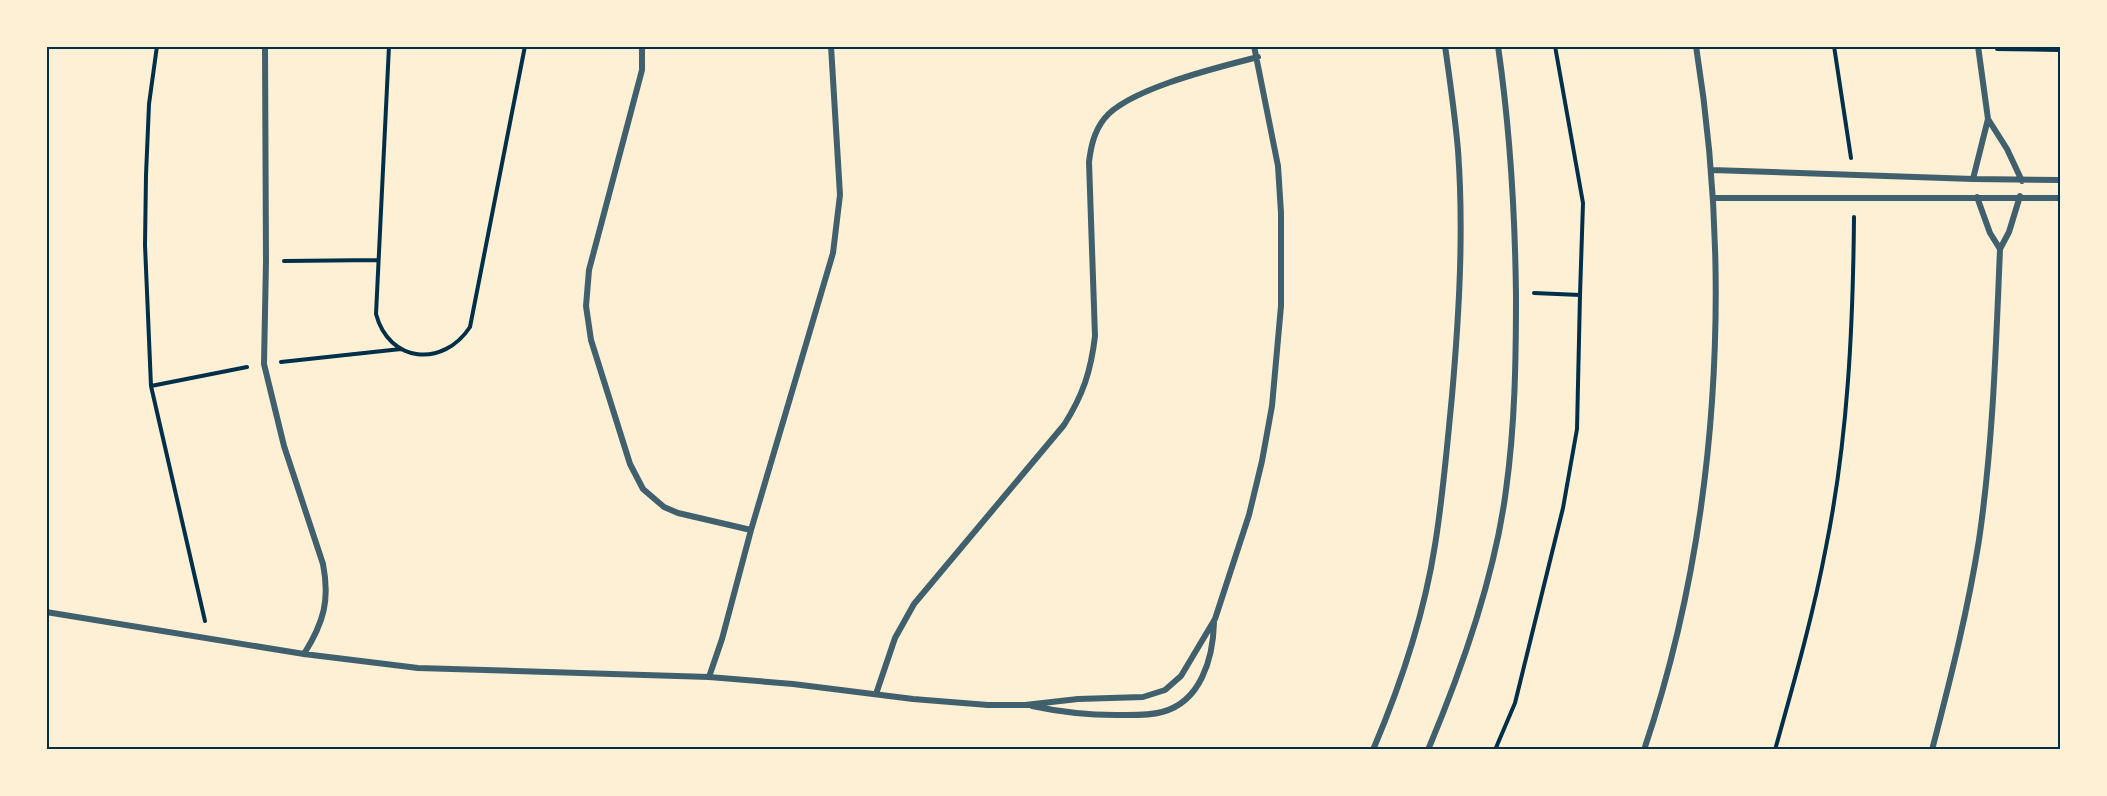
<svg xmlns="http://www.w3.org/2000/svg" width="2107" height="796" viewBox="0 0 2107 796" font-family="'Golos Text',sans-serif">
<rect width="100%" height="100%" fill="#fdf0d5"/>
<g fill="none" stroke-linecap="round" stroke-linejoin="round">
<path stroke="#003049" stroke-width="4" d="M157,46L149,104L146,175L145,245L151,386L205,621
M389,46L376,314C389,363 443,368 470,327L525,46
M1555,46L1583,203L1580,295
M1834,46L1851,158
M1997,49L2060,50
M284,261L378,260
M281,362L401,349
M151,386L247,367
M1495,750L1515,703L1563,508L1577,429L1580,295L1534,293
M1775,750C1794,682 1813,616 1826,547C1848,438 1853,327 1854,217"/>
<path stroke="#3f606c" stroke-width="6" d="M265,46L266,261L264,364L284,446L323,564C330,600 324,622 304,654
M642,46V70L589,270L586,306L591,340L630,464L643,489L664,507L678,513L751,530
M1988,119L2007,149L2022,181
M1712,170L1973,179L2060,180
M1973,179L1988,119L1978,46
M1977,197L1990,233L2000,249
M1713,198H2060
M46,612L304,654L418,668L709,677L793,684L913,699L988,705H1025L1078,699L1143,697L1165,690L1181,676L1215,619L1249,515L1262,461L1272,406L1281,306V213L1278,166L1254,46
M709,677L722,639L751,530L833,253L840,195L831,46
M876,694L895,638L914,604L1064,425C1083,395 1091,371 1095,336L1089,162C1091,146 1094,132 1104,119C1127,89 1219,67 1258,57
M1032,706C1060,712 1088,715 1116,715C1130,715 1147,716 1162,712C1201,702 1213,658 1214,623
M1373,750C1401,684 1424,616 1435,545C1443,496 1447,446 1452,396C1459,315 1464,232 1458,150C1455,115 1450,81 1445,46
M1428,750C1462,669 1495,576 1506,490C1515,425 1516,360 1516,295C1515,212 1510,129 1498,46
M1644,750C1719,528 1733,277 1696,46
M1932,750C1950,681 1968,610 1979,540C1993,444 1996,346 2000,249L2009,232L2020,196"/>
</g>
<rect width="2107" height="796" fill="none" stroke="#fdf0d5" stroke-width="96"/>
<rect x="48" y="48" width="2011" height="700" fill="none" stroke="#003049" stroke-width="2"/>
</svg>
